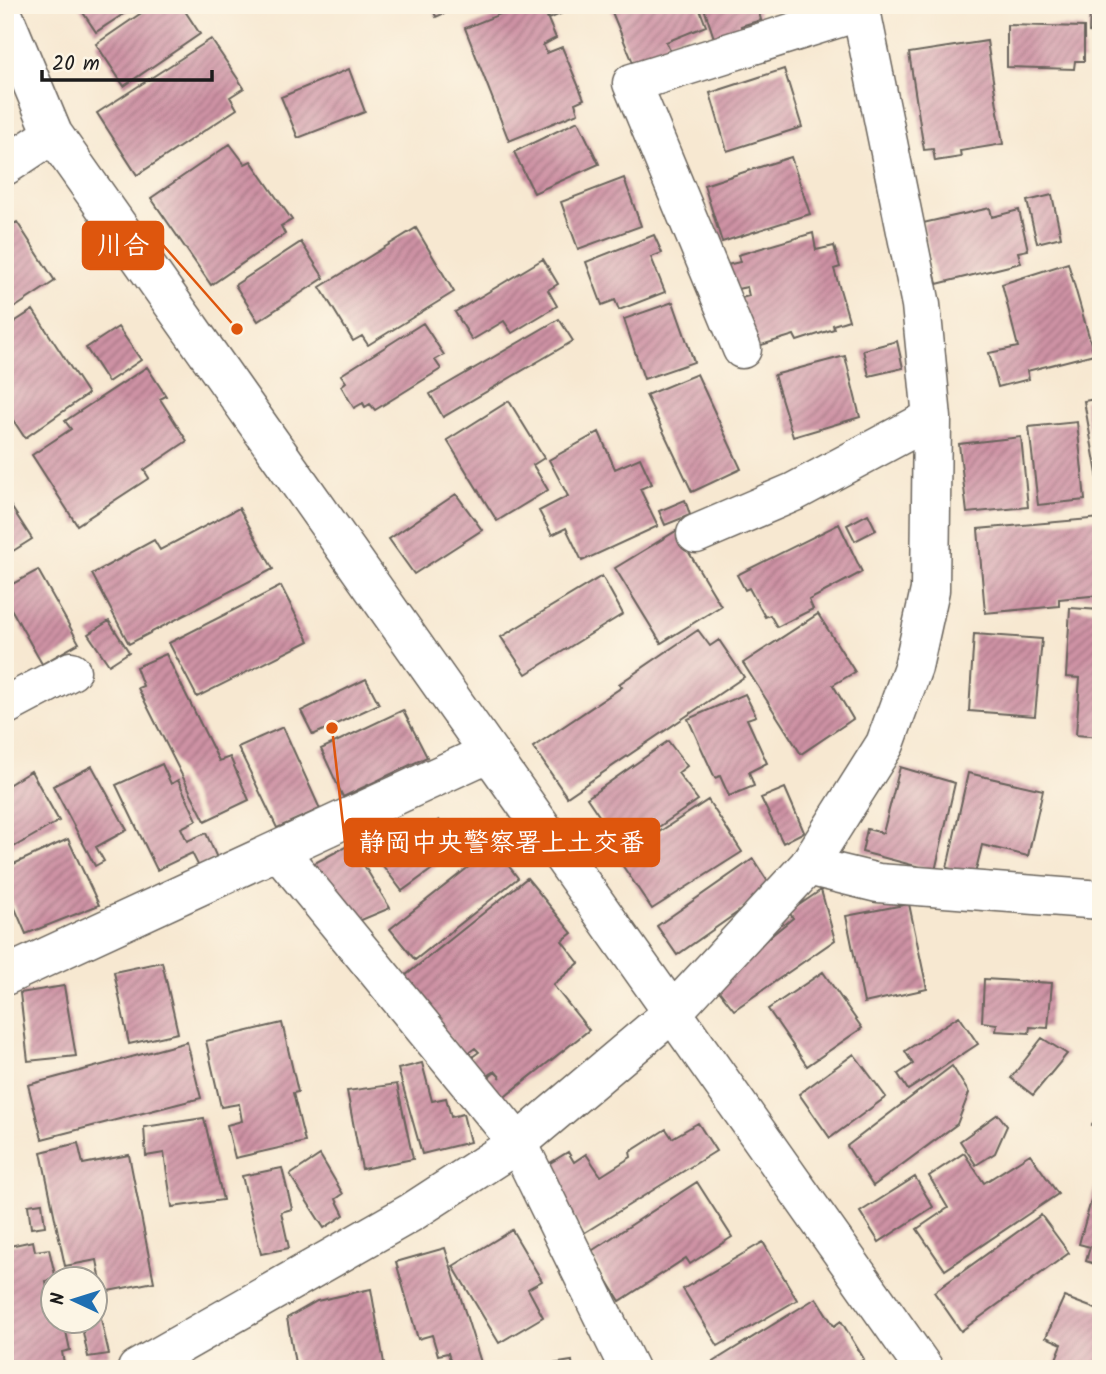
<svg xmlns="http://www.w3.org/2000/svg" width="1106" height="1374" viewBox="0 0 1106 1374" font-family="Kalam,'Klee One',sans-serif">
<defs>
<pattern id="building-hatch" width="6" height="6" patternUnits="userSpaceOnUse" patternTransform="scale(1.75)"><rect width="6" height="6" fill="#ce92a4"/><path d="M-1 1l2-2M0 6l6-6M5 7l2-2" fill="none" stroke="#a67685"/></pattern>
</defs>
<rect width="100%" height="100%" fill="#fcf5e5"/>
<filter id="ink" filterUnits="userSpaceOnUse"><feTurbulence type="fractalNoise" baseFrequency=".0143" numOctaves="2"/><feDisplacementMap in="SourceGraphic" scale="14" xChannelSelector="R" yChannelSelector="G"/><feConvolveMatrix kernelMatrix="1 2 1 2 8 2 1 2 1" color-interpolation-filters="sRGB"/></filter>
<filter id="wash" filterUnits="userSpaceOnUse"><feTurbulence type="fractalNoise" baseFrequency=".00686" numOctaves="4" result="noise"/><feDisplacementMap in="SourceGraphic" scale="28" xChannelSelector="R" yChannelSelector="G"/><feGaussianBlur stdDeviation="1.57" result="paint"/><feColorMatrix in="noise" values="0 0 0 0 0 0 0 0 0 0 0 0 0 0 0 0 0 1.4 0 .05"/><feComposite in="paint" operator="in"/></filter>
<g filter="url(#wash)">
<rect width="100%" height="100%" fill="#f7e8d1"/>
<g id="blocks">
<path fill="url(#building-hatch)" d="M78,5H137L96,32Z
M153,5H181L200,34L124,86L96,44Z
M431,5H462L436,17Z
M523,5H542L556,38L543,45L547,53L562,47L584,99L575,103L578,113L509,141L465,28Z
M545,5H580L549,19Z
M609,5H698L706,26L666,42L672,55L636,70Z
M703,5H757L761,20L741,26L742,30L714,38Z
M1090,11L1101,12V39L1098,33L1089,32Z
M1007,25L1084,27V61H1075L1074,69L1007,67Z
M211,39L244,88L230,97L237,109L137,175L97,113Z
M987,41L1003,144L960,151L961,157L935,161L933,149L924,150L909,53Z
M349,69L365,112L298,138L281,97Z
M784,69L802,127L727,151L710,93Z
M578,121L599,164L534,193L514,152Z
M230,144L245,164L251,161L292,220L281,226L285,234L211,285L151,198Z
M791,157L810,214L722,242L704,185Z
M624,178L641,226L578,249L561,202Z
M1052,195L1061,237L1037,243L1027,201Z
M990,208L992,217L1019,210L1028,250L1018,252L1021,263L937,284L923,223Z
M17,222L55,281L5,314V229Z
M416,228L454,292L368,345L362,336L353,341L320,287Z
M813,233L816,250L834,246L840,267L834,269L849,320L833,325L834,329L797,341L794,335L755,347L741,298L749,296L747,287L737,289L727,265L740,262L738,255Z
M654,235L662,253L651,257L665,292L619,310L615,300L602,305L586,262Z
M301,242L324,278L258,321L235,285Z
M543,259L558,284L548,290L557,306L512,333L504,321L472,340L455,312Z
M1068,263L1094,354L1027,371L1029,379L998,387L989,353L1018,347L1002,284Z
M673,302L694,362L644,379L624,319Z
M33,310L88,394L25,438L5,408V328Z
M559,319L573,341L443,417L430,394Z
M423,323L444,355L435,360L441,369L375,410L370,404L365,407L363,403L354,408L341,386L346,382L341,375Z
M118,327L141,360L108,382L86,348Z
M897,341L903,368L869,376L863,350Z
M845,356L860,417L793,437L774,375Z
M147,367L166,396L160,399L187,441L144,470L149,478L77,525L32,455L71,429L65,421Z
M697,374L741,469L692,492L646,395Z
M1101,398V485H1099L1084,401Z
M509,401L544,458L533,465L548,490L497,521L447,440Z
M1077,422L1085,500L1038,505L1029,427Z
M599,432L615,469L640,458L652,484L640,489L658,526L582,561L566,528L552,535L539,511L568,496L549,460Z
M1021,437L1028,507L967,513L959,444Z
M456,494L482,530L414,574L389,539Z
M5,497L32,539L5,556Z
M685,500L690,515L665,525L659,511Z
M239,508L273,569L129,644L92,574L154,540L160,550Z
M868,514L876,530L855,541L847,525Z
M1101,518V595L1059,599V606L985,613L978,529Z
M839,524L862,572L809,600L813,609L777,627L770,615L765,617L749,588L745,590L737,575Z
M676,531L721,606L661,643L615,568Z
M38,570L79,643L42,664L5,598V588Z
M602,576L623,614L526,674L501,637Z
M281,586L309,641L197,697L169,643Z
M1070,608L1101,610V737L1076,735L1080,678L1066,677Z
M818,614L855,672L833,685L853,719L801,754L743,663Z
M109,621L129,652L109,665L88,634Z
M698,630L710,646L719,640L744,677L567,797L533,747L622,687L619,684Z
M974,634L1042,639L1035,716L969,711Z
M166,654L219,761L230,757L249,800L205,821L138,688L143,686L136,667Z
M366,679L379,704L313,735L301,711Z
M745,694L756,716L747,719L767,763L749,772L754,786L729,796L720,776L715,778L688,719Z
M403,710L427,757L343,797L321,749Z
M283,727L320,809L277,828L238,747Z
M668,741L687,766L678,773L698,800L615,857L596,829L604,823L587,798Z
M162,764L171,784L178,780L197,820L181,828L187,841L206,833L217,858L199,867L192,853L157,870L116,785Z
M92,766L127,830L96,847L104,861L95,866L53,786Z
M900,767L955,783L935,871L862,852L867,829L883,833Z
M31,771L59,821L5,852V787Z
M968,773L1043,790L1028,856L982,845L975,874L947,868Z
M785,788L804,832L783,843L761,798Z
M708,800L742,852L652,909L618,859Z
M439,820L461,848L402,891L371,850L393,833L398,838L414,826L420,834Z
M68,839L99,905L26,934L5,885V868Z
M351,844L390,908L347,926L311,865Z
M494,847L518,878L415,960L390,929Z
M753,859L770,885L758,898L677,955L657,926Z
M527,878L572,933L562,941L579,963L553,985L589,1030L497,1103L481,1084L495,1072L501,1078L495,1071L483,1079L468,1060L479,1052L475,1048L464,1056L400,980Z
M821,890L835,940L734,1010L713,983L793,918L789,912Z
M909,904L927,989L864,1003L846,916Z
M162,962L178,1033L129,1044L114,972Z
M823,972L862,1028L807,1066L768,1009Z
M984,979L1052,983L1048,1028L1030,1027L1029,1033L996,1031L997,1024L982,1022Z
M64,986L76,1056L28,1061L20,993Z
M959,1016L978,1044L908,1090L898,1074L913,1064L905,1051Z
M282,1023L298,1092L293,1093L305,1142L235,1158L227,1125L242,1121L239,1104L221,1107L206,1041Z
M1042,1038L1067,1054L1033,1095L1011,1078Z
M187,1042L201,1098L42,1139L28,1085Z
M854,1054L886,1097L830,1138L799,1094Z
M422,1063L432,1101L446,1098L451,1117L463,1114L470,1142L422,1154L398,1069Z
M952,1066L969,1093L957,1124L873,1186L847,1146Z
M397,1084L413,1159L362,1169L347,1091Z
M1101,1112V1131L1092,1125Z
M998,1114L1007,1126L995,1153L976,1165L960,1141Z
M204,1118L223,1200L172,1207L164,1153L146,1156L144,1127Z
M698,1123L716,1151L584,1233L542,1168L568,1152L574,1162L586,1154L601,1176L631,1157L630,1152L666,1129L672,1138Z
M78,1143L83,1164L129,1155L154,1282L103,1292L97,1260L65,1266L41,1152Z
M964,1153L984,1183L1030,1154L1058,1194L945,1270L917,1229L948,1208L929,1176Z
M320,1155L343,1194L336,1199L344,1215L324,1228L290,1175Z
M282,1168L292,1209L281,1212L289,1248L261,1254L242,1176Z
M915,1177L933,1207L879,1242L860,1212Z
M697,1182L732,1237L690,1264L686,1258L620,1301L590,1252Z
M1096,1183L1101,1184V1266L1086,1261L1090,1247L1079,1244Z
M42,1203L45,1226L31,1228L28,1205Z
M1041,1215L1069,1253L961,1331L934,1292Z
M512,1230L542,1281L528,1289L543,1317L499,1343L453,1266Z
M33,1241L35,1251L49,1249L56,1279L46,1281L52,1322H64L70,1350L62,1352L65,1369H5V1247Z
M763,1242L797,1300L718,1346L683,1289Z
M445,1248L483,1369H453L448,1353L438,1355L432,1335L418,1339L396,1262Z
M94,1289L109,1354L88,1357L81,1322H94Z
M371,1289L385,1369H296L287,1318L317,1301Z
M1064,1297L1101,1311V1369H1052L1062,1344L1046,1337Z
M816,1298L834,1326L841,1321L864,1359L849,1369H715L711,1363Z
M572,1361L573,1369H532V1367Z"/>
</g>
</g>
<g filter="url(#ink)">
<use href="#blocks" fill-opacity="0" stroke="#69635b" stroke-width="2"/>
<g fill="none" stroke-linecap="round" stroke-linejoin="round">
<defs>
<path id="minor" d="M5,19L53,134L924,1369
M5,166L53,134
M742,349L632,83L861,11
M696,534L794,492L932,418
M5,706L71,671
M278,850L518,1143L629,1369
M808,866L878,883L1101,900
M5,976L488,753
M137,1369L412,1212L518,1143L672,1013L808,866L885,744L913,667L930,590L932,418L921,305L860,5"/>
</defs>
<use href="#minor" stroke="#69635b" stroke-width="41"/>
<use href="#minor" stroke="#fff" stroke-width="38"/>
</g>
</g>
<path fill="none" stroke="#de560d" stroke-width="2.5" d="M237 329L163 245M332 728L345 842"/>
<g fill="#de560d" stroke="#fcf5e5" stroke-width="2.5">
<circle cx="237" cy="329" r="7"/>
<circle cx="332" cy="728" r="7"/>
</g>
<g fill="#de560d" stroke="#de560d" stroke-width="2.5">
<rect x="83" y="222" width="80" height="47" rx="7"/>
<rect x="345" y="819" width="314" height="47" rx="7"/>
</g>
<g font-size="26" text-anchor="middle" font-weight="bold" fill="#fff">
<text x="123" y="254">川合</text>
<text x="502" y="851">静岡中央警察署上土交番</text>
</g>
<rect width="1106" height="1374" fill="none" stroke="#fcf5e5" stroke-width="28"/>
<g transform="translate(74 1300) rotate(274)"><circle r="33" fill="#fcf5e5" stroke="#a29e95" stroke-width="2"/>
<path d="M0-5L12 26L0 18L-12 26Z" fill="#1f6fb2"/>
<text y="-10" font-size="19" font-weight="bold" text-anchor="middle" fill="#1c1c1c">N</text>
</g>
<path d="M42 70v10h170v-10" fill="none" stroke="#1c1c1c" stroke-width="3.5"/>
<text x="52" y="70" font-size="21" fill="#1c1c1c" stroke="#fcf5e5" stroke-width="5" paint-order="stroke">20 m</text>
</svg>
